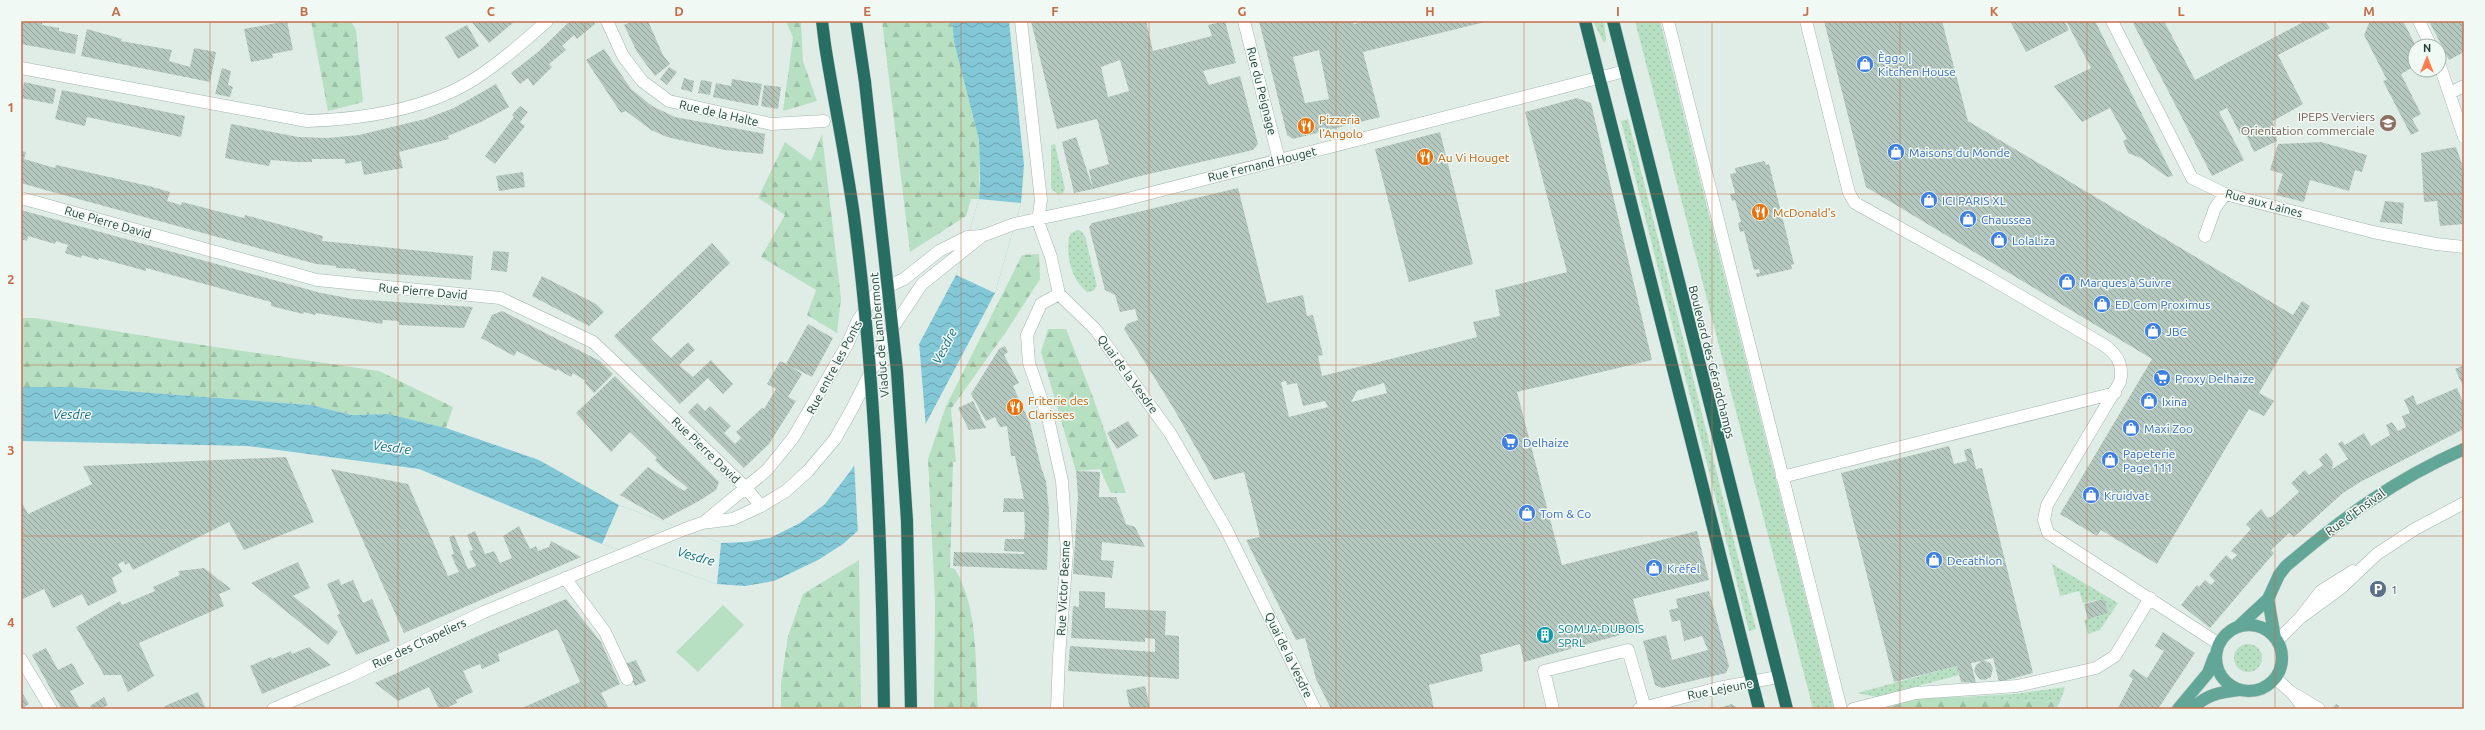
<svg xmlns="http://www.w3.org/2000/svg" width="2485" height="730" viewBox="0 0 2485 730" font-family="Ubuntu,sans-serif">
<defs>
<pattern id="grass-dots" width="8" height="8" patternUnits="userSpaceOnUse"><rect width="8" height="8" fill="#b7e0c3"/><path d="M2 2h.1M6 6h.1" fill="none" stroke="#9dc1a8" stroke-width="1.8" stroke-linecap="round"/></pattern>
<pattern id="forest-firs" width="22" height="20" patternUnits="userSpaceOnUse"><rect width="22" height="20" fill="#b7e0c3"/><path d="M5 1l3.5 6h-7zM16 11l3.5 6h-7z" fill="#9dc1a8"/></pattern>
<pattern id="water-waves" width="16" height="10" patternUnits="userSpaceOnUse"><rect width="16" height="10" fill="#83c8d7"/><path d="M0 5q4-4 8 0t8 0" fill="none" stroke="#6ba4af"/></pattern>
<pattern id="building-back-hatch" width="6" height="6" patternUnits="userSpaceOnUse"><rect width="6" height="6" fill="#b5c8c0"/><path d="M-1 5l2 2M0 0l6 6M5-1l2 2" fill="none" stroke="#93a49d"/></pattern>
</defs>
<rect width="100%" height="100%" fill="#e0ede7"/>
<path fill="url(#grass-dots)" d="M1593,21H1604L1606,40L1604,43Z
M1635,21H1660L1834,709H1813Z
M1628,119L1756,629L1749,631L1621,121Z
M1055,144L1065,189L1063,193L1058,194L1051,189V145Z
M1077,230L1081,231L1085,236L1097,286L1093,291L1087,292C1072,281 1064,253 1070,234Z
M2052,564L2118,603L2100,630L2088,634L2084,620L2100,615L2096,600L2083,603L2079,591L2060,596Z
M2234 658a14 14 0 1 1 28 0a14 14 0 1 1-28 0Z
M1957,666L1959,675L1877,697L1857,693Z
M2065,687L2060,702L1961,697L2015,694Z"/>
<path fill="url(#forest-firs)" d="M311,21H351L356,30L363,102L328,111Z
M786,21H801L803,61L817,101L783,111L793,38Z
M882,21H952L954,42L979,140V199H971L966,216L910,252Z
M822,134L841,298L837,333L807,315L816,290L761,257L785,215L758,198L785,142L811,161Z
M1039,254L1040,279L1008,329L951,409L956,462H953L950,568L955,569C979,609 975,664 978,709H934L935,601L928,459L946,406L1022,255Z
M21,318H35L182,342L379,371L453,407L446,428L388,414L352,415L311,405L72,387H21Z
M1048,329H1066L1093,397L1126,493H1111L1100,469L1076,471L1041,352Z
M859,560L861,709H781V683L788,636L803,594Z
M1961,697L2060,702L2056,709H1881L1921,698Z"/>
<path fill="#b7e0c3" d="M723,605L744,625L698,672L676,652Z"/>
<path fill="url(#water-waves)" d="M952,21H1009L1024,165L1021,203L995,293L879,512L843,544L818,560L774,581L745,586L717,584L602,544L419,469L248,446L21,441V387H72L311,405L352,415L388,414L446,428L539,460L619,505L721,543L746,542L770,538L800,523L825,504L852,469L956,275L979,199L980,181L979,140L954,42Z"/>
<path fill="#e0ede7" d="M979,199L1021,203L995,293L956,275Z
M919,342L926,428L881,513L858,534L854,461Z
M619,505L721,543L717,584L602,544Z"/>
<path fill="url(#building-back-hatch)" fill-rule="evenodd" d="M21,21L42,23V25L59,28V31L78,35L75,54L21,44Z
M287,21L293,50L272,54L273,58L251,62L244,29Z
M471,21H515L489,43Z
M570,21H594L595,24L577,39L574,35L562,46L566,50L549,64L552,67L533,86L528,78L520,84L511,73L538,52Z
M633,21H648L663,55L670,64L655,76L637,52L624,25Z
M1031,21H1146L1153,51L1212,36L1208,25L1225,21L1236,63L1203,71L1209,85L1240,76L1258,144L1253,150L1136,177L1093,189L1089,170L1109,164L1097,119L1057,129ZM1120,60L1129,91L1108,97L1101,67Z
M1259,21H1353L1354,24L1367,21L1485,22L1363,52L1380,117L1293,139L1287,135ZM1319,50L1329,99L1305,103L1293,57Z
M1824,21H1942L1968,121L2293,315L2302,301L2310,306L2259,393L2274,401L2264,416L2249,409L2157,564L2101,530L2097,536L2060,514L2152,359L1866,187Z
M2010,21H2064L2069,30L2026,52Z
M2066,21H2095L2173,176L2167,177L2141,158L2128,153L2123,141L2127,139L2110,108L2082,122L2054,86L2091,68Z
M2132,21H2164L2195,80L2305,21H2325L2330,28L2278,55L2303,104L2273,121L2277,141L2254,152L2246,135L2264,125L2240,134L2227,108L2219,112L2244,160L2212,176Z
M2370,21H2403L2416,46L2415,66L2401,74L2421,114L2412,119L2419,131L2411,135L2383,81L2387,80L2364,35Z
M2429,21H2464V52L2449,60Z
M467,25L479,46L458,59L445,37Z
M87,29L122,39L121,41L172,50L169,61L190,67L194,48L216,52L210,82L81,56Z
M604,49L631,89L652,106L675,117L765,134L763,154L725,150L667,137L651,130L626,111L621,113L586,60Z
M669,67L677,72L667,85L660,79Z
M222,68L231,71L228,85L233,87L230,97L215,94Z
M684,78L694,81L692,92L681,89Z
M732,79L762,84L758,106L713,97L716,83L731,86Z
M701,80L712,82L710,95L698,93Z
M24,82L56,89L53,104L21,98Z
M496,84L509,107L481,122L448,136L449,139L399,152L403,168L364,175L361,161L345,164V159H312V162H296L271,160L269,166L225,158L231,124L298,137L328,138L359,135L425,119L454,108Z
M764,85L781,87L778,109L761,106Z
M62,90L185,116L181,137L87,117L85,126L55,119Z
M1577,98L1591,103L1652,360L1517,392L1562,565L1697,531L1709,580L1633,599L1641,629L1524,662L1520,644L1480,655L1483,671L1429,685L1434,709H1331L1316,679L1305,638L1296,640L1246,540L1260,537L1244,472L1214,480L1174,409L1124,329L1127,324L1138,320L1135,309L1120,312L1115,295L1105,290L1089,227L1092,223L1238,188L1267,303L1303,295L1307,316L1313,315L1323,355L1318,356L1322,376L1439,347L1477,337L1473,322L1500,316L1495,290L1567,272L1525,112ZM1286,381L1287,385L1297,383L1303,406L1325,401L1328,407L1289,417L1281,382ZM1384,383L1387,393L1351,402L1357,391Z
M520,106L528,112L520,122L525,126L495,164L485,156L514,117L512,115Z
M1440,132L1473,264L1409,282L1375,149Z
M1076,137L1093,189L1074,193L1062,142Z
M2321,142L2367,155L2362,172L2355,170L2349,191L2310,180L2304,202L2276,195L2283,174L2270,170L2278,144Z
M2456,147L2464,170V224L2440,226L2437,201L2424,202L2421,153Z
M21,151L26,152L24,159L55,168L56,165L149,186L170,192L167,201L181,205L182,202L244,218L245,215L323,236L322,241L473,256L471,280L356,271V269L336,268V266L316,264L49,191L21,183Z
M1764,161L1766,165L1769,164L1794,264L1791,265L1792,269L1757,277L1756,273H1760L1759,269L1754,270L1744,231L1740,232L1738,223L1741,222L1735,200L1732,201L1730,194L1735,193L1730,174L1736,173L1735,168Z
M523,172L525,187L499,191L496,176Z
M2385,201L2404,203L2402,224L2380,222Z
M21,210L321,293L353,299L473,307L464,328L399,325V321L383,320L382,324L316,313L315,315L304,312L303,314L271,306V302L146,268V271L99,258L98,260L82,255L81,258L65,253L68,245L56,241L55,244L28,236L27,241L21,239Z
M712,243L730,263L651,339L671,358L688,342L695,350L679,365L693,377L711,360L733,384L723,394L708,378L680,404L614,336Z
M493,251L509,252L507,272L491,270Z
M542,276L596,304L604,312L589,326L532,296Z
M502,311L600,361L613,374L594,393L584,382L586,381L573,373L571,377L557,369L556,371L517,351L514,356L481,338L492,315Z
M808,324L833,338L812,377L790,366L802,374L788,397L796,401L769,444L744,468L688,412L697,403L705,411L710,406L731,426L724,433L735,444L741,438L744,441L736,432L762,408L764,409L776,389L767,384L780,361L786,364Z
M1005,346L1008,352L1004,355L1019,383L1013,386L1030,423L1041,467L1046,481L1049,511L1047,570L953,566L954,552L1024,554V552L1004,551L1005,539H1024L1025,526L1024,512H1003L1004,498L1024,499L1015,456H1011L1007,426L1000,427L995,417L986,421L971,394L999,349Z
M2464,365V388L2455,369Z
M615,376L719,482L716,490L699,501L663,520L620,495L648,467L684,491L688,488L664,469L655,460L657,458L630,432L611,452L576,413Z
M2457,388L2462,400H2464V429L2362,481L2343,493L2294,537L2289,533L2271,550L2274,553L2210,628L2181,605L2197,585L2199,587L2205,580L2211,585L2215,581L2209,575L2226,555L2232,560L2237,555L2231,551L2251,529L2246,524L2261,509L2268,518L2274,515L2299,492L2291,483L2305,470L2309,475L2323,465L2319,459L2326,453L2333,462L2332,469L2348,459L2338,444L2342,441L2345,445L2364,433L2371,446L2390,435L2386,425L2392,422L2398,431L2406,427L2402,416L2410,413L2404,400L2413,395L2417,405Z
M973,401L986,428L969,430L958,408Z
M1128,421L1138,436L1117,449L1107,433Z
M1949,446L1954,464L1967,461L1964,450L1971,448L1976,469L1982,468L2033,673L1999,682L1993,658L1983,660L1990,663L1993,668L1991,677L1985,680L1979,679L1974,671L1976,665L1982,661L1971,663L1976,683L1961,682L1957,666L1894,682L1841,473Z
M286,457L314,522L244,550L229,522L133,570L129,563L125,565L124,561L118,564L122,572L112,578L117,592L88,606L82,594L53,608L44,589L21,600V501L28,514L92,484L83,466Z
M331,469L408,484L448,576L459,572L451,555L454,554L449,537L454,535L468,569L476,566L469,551L473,550L467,535L475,531L485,554L494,551L500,563L512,558L503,536L519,526L530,549L536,546L538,551L549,547L551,541L581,557L404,633Z
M1076,471L1100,472L1099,497H1116L1126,524L1135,527L1145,547L1102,542L1101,560L1114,561L1112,578L1073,574L1078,496Z
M298,562L310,588L293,596L338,632L328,645L251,583Z
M204,568L231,589L219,594L224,606L139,643L154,676L128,692L121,675H104L76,627L120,601L122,605L155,591L153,587L180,575L178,571Z
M339,579L341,585L353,580L363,603L372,599L390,641L356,655L337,615L340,614L327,584Z
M1079,591L1105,592V608L1166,611L1165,635L1179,636V679L1068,671L1070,646L1155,652V639L1145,638V642L1071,638L1073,606L1079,607Z
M1709,591L1729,666L1726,673L1662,688L1655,685L1643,641L1666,635L1672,660L1708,650L1702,636L1684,641L1680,620L1672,622L1669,610L1678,608L1676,599Z
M566,599L601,642L620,684L601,693L609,709H520L580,682L557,629L498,654L500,661L482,669L480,664L463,671L473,692L456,700L457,703L444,709H439L429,687L398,701L375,683L487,632Z
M2104,599L2108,613L2088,619L2084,604Z
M2163,632L2195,653L2158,709L2118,708L2133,679L2129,676L2133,669L2147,678L2164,651L2155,646Z
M309,647L331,665L262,694L250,666L271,657L272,659L291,651L292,654Z
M46,648L58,670L72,663L84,684L70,691L80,709H62L56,699L32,655Z
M636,660L646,681L635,686L625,664Z
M1145,686L1150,709H1130L1126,690Z
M21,691L29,704L21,709Z
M198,692L206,709H161L167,705Z
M104,697L108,705L101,709H92L90,706Z
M1732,704L1739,709H1716Z
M2336,704L2339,706L2337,709L2333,708Z"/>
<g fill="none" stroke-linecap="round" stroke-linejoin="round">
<defs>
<path id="minor" d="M607,21L623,56L642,81L669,101L771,124L824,121
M1021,21L1041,200L1038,221L1051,257L1059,294L1095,329L1170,433L1225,527L1315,709
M1244,21L1279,160
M1668,21L1841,709
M1806,21L1849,193L1855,203L1988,277L2104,345C2117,354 2124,365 2120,382L2047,505L2044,520L2048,533L2219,644
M2112,21L2192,178L2225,194L2373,232L2436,244L2464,247
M2419,21L2431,46
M2439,63L2464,137
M21,68L307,121C363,119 427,110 476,78C502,61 525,41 547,21
M2450,93L2464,86
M21,198L317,280L500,298L593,342L667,412L745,487L761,506
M2205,236L2215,208L2225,194
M1782,477L2115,393
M703,523L767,470L793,438L847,345L858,320L878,291L904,279L939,251L967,237L981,236
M565,578L605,632L627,679
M2300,618L2341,588L2377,554L2415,529L2464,503
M2277,641L2300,618L2321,591L2353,571
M21,659L51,709
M2275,678L2293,694L2304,709
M2296,695L2319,709
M273,709L348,677L484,612L685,529L702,523L733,519L761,506L786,491L808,471L835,439L852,409L894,326L922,284L982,236L1014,224L1112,203L1625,71
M1057,709L1059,657L1067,552L1062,481L1048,418L1029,363L1027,335L1041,304L1059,294
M1553,709L1544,671L1628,650L1645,708
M1639,709L1718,688L1778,677
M1853,709L1916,693L2017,686L2096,668L2115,656L2150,598"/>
<path id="major" d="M2268,599L2275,638
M2216 658a33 33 0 1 1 66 0a33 33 0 1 1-66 0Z
M2239,626L2268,599L2279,575L2286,566C2344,517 2394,480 2464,449
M2178,709L2208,673L2214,657
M2192,709C2206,695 2219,692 2239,690"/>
<path id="highway" d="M822,21L825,45
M856,21L865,82
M1585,21L1759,709
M1613,21L1787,709
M907,521L911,709
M883,648L884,709"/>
</defs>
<use href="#minor" stroke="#a2b5af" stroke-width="13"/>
<use href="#major" stroke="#c0c9c7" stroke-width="13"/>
<use href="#highway" stroke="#c0c9c7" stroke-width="13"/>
<use href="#minor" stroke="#fff" stroke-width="12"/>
<use href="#major" stroke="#61a696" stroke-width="12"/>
<use href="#highway" stroke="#286d61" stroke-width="12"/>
<defs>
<path id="highway-bridge" d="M825,45C834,102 846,159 854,216C873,359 880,504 883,648
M865,82L897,371L907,521"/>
</defs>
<use href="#highway-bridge" stroke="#c0c9c7" stroke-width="13" stroke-linecap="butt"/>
<use href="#highway-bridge" stroke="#286d61" stroke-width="12"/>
</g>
<path fill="none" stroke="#c66d48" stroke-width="1" stroke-opacity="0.55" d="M210,21V709M398,21V709M585,21V709M773,21V709M961,21V709M1149,21V709M1336,21V709M1524,21V709M1712,21V709M1900,21V709M2087,21V709M2275,21V709M21,194H2464M21,365H2464M21,536H2464"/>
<defs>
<symbol id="shop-disc" viewBox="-11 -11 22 22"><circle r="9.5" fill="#3f7fe0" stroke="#f1f9f5"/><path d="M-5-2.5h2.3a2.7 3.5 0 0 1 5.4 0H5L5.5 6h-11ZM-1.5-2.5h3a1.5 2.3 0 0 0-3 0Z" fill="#fff"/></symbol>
<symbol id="school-disc" viewBox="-11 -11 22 22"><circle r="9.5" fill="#8d6e63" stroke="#f1f9f5"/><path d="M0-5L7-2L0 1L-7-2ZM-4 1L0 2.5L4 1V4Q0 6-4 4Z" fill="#fff"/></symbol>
<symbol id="restaurant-disc" viewBox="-11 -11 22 22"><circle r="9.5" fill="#e8710a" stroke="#f1f9f5"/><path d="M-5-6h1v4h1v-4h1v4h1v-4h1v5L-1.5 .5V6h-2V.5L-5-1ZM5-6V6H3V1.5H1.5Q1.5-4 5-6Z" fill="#fff"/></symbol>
<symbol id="supermarket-disc" viewBox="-11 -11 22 22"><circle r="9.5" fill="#3f7fe0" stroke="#f1f9f5"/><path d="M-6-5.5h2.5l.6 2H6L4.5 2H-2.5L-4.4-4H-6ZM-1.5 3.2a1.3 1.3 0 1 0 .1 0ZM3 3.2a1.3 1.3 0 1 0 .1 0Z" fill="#fff"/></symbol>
<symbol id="parking-disc" viewBox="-11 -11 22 22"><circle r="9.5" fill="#5c6f8a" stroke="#f1f9f5"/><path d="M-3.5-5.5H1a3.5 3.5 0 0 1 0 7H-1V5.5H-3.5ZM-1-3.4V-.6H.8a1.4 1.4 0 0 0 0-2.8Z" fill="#fff"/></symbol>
<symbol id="building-disc" viewBox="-11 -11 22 22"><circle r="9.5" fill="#0f9aa8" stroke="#f1f9f5"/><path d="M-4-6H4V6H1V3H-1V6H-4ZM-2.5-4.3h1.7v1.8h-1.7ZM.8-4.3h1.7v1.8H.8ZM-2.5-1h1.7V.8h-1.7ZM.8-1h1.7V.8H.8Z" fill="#fff"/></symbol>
</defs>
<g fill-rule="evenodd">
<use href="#shop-disc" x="1855" y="54" width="20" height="20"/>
<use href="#school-disc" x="2378" y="113" width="20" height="20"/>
<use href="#restaurant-disc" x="1296" y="116" width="20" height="20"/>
<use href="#shop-disc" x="1886" y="142" width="20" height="20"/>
<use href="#restaurant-disc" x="1415" y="147" width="20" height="20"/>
<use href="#shop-disc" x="1919" y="190" width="20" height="20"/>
<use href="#restaurant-disc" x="1750" y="202" width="20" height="20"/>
<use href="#shop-disc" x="1958" y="209" width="20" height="20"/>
<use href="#shop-disc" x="1989" y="230" width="20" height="20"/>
<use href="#shop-disc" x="2057" y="272" width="20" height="20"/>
<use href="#shop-disc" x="2092" y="294" width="20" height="20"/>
<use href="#shop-disc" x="2143" y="321" width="20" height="20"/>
<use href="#supermarket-disc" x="2152" y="368" width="20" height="20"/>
<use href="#shop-disc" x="2139" y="391" width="20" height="20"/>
<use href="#restaurant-disc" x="1005" y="397" width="20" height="20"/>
<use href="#shop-disc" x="2121" y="418" width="20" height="20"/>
<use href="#supermarket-disc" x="1500" y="432" width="20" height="20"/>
<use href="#shop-disc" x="2100" y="450" width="20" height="20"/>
<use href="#shop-disc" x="2081" y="485" width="20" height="20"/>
<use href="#shop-disc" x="1517" y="503" width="20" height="20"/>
<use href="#shop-disc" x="1924" y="550" width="20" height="20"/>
<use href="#shop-disc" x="1644" y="558" width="20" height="20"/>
<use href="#parking-disc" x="2368" y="579" width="20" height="20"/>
<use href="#building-disc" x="1535" y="625" width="20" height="20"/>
</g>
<g text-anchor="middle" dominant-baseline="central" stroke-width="3" stroke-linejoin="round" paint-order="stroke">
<g font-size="12" fill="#366cbe" stroke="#f1f9f5" text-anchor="start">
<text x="1878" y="57">Èggo |<tspan x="1878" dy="14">Kitchen House</tspan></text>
<text x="1909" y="152">Maisons du Monde</text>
<text x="1942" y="200">ICI PARIS XL</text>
<text x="1981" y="219">Chaussea</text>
<text x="2012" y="240">LolaLiza</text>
<text x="2080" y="282">Marques à Suivre</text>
<text x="2115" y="304">ED Com Proximus</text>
<text x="2166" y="331">JBC</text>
<text x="2175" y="378">Proxy Delhaize</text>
<text x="2162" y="401">Ixina</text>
<text x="2144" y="428">Maxi Zoo</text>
<text x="1523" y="442">Delhaize</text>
<text x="2123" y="453">Papeterie<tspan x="2123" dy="14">Page 111</tspan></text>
<text x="2104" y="495">Kruidvat</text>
<text x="1540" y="513">Tom &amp; Co</text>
<text x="1947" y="560">Decathlon</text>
<text x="1667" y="568">Krëfel</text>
</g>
<g font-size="12" fill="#1f3f37" stroke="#f1f9f5">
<text transform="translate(1262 91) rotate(76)">Rue du Peignage</text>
<text transform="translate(719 113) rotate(13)">Rue de la Halte</text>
<text transform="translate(1262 164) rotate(-14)">Rue Fernand Houget</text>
<text transform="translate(2264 203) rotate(15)">Rue aux Laines</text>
<text transform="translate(108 222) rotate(16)">Rue Pierre David</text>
<text transform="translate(423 291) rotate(5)">Rue Pierre David</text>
<text transform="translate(879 335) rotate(-95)">Viaduc de Lambermont</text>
<text transform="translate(1712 362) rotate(76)">Boulevard des Gérardchamps</text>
<text transform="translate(834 367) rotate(-62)">Rue entre les Ponts</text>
<text transform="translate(1128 374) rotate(54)">Quai de la Vesdre</text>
<text transform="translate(706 450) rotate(44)">Rue Pierre David</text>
<text transform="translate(2355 512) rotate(-36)">Rue d'Ensival</text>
<text transform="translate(1063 588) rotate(-87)">Rue Victor Besme</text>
<text transform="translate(419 643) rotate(-25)">Rue des Chapeliers</text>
<text transform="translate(1289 655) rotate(64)">Quai de la Vesdre</text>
<text transform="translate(1720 689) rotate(-11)">Rue Lejeune</text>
</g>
<g font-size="12" fill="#785e54" stroke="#f1f9f5" text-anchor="end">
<text x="2375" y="116">IPEPS Verviers<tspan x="2375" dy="14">Orientation commerciale</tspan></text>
</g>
<g font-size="12" fill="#c56008" stroke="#f1f9f5" text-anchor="start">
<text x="1319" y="119">Pizzeria<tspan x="1319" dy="14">l'Angolo</tspan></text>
<text x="1438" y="157">Au Vi Houget</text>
<text x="1773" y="212">McDonald's</text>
<text x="1028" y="400">Friterie des<tspan x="1028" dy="14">Clarisses</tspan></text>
</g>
<g font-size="12" fill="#4e5e75" stroke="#f1f9f5" text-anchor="start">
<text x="2391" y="589">1</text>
</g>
<g font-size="12" fill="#0d838f" stroke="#f1f9f5" text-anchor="start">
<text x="1558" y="628">SOMJA-DUBOIS<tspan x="1558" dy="14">SPRL</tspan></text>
</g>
<g font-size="13" font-style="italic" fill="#146c80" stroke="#f1f9f5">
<text transform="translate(944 346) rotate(-63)">Vesdre</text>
<text x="72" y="414">Vesdre</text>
<text transform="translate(392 447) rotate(7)">Vesdre</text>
<text transform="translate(696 556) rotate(16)">Vesdre</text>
</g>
</g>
<rect width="2485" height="730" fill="none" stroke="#f1f9f5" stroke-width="44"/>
<g transform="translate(2427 58)"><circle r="19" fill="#f1f9f5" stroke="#9dafa9"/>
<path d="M0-3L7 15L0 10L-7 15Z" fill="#fe7c4d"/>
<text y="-6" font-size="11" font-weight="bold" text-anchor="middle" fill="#1f3f37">N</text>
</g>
<rect x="22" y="22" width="2441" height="686" fill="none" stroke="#c66d48" stroke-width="1.5"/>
<g font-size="13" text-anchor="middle" font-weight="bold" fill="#c66d48">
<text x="116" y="16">A</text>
<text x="304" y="16">B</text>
<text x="491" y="16">C</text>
<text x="679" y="16">D</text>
<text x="867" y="16">E</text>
<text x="1055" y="16">F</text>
<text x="1242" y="16">G</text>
<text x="1430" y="16">H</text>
<text x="1618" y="16">I</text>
<text x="1806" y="16">J</text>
<text x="1994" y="16">K</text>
<text x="2181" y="16">L</text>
<text x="2369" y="16">M</text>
<text x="11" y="112">1</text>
<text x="11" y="284">2</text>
<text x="11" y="455">3</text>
<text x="11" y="627">4</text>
</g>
</svg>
